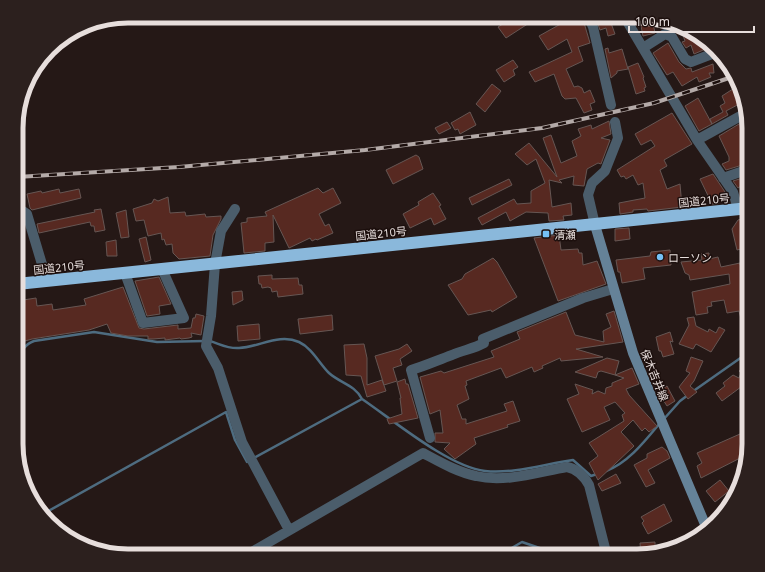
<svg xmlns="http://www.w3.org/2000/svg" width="765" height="572" viewBox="0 0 765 572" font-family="'Noto Sans','Noto Sans JP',sans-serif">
<rect width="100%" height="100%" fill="#251816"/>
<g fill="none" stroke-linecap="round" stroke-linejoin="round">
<path stroke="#4e6c80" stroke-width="2.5" d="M210,341C220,344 228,349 239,348C260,347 279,333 299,342C312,348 319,363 329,373C340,383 355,385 362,399
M16,366C22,354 21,346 34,341L94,332L157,342L205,341
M692,392L749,352
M663,420L680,401L688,395
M254,458L362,399C393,420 449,467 485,471C513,474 545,464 573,460L591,476L597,474
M606,471C628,463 645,441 660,423
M43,514L226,412L235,440L247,462L250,460
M498,556L522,542L563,556"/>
</g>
<path fill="#572921" stroke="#665653" d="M516,16H540L506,38L498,27Z
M575,16H582L590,43L578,47L583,61L566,69L574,87L578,86L582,88L584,93L590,90L595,102L590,104L592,110L584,113L576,98L565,99L562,96L554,74L535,82L529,72L572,52L567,39L548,50L539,36Z
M595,16H613L615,22L611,23L615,34L608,36L606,28L600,30Z
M632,16L652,18L655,33L643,36L641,26L638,27Z
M679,24L706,41L708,48L694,54L691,45L686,48L682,42L685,41Z
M668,43L679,62L686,69L691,68L692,72L713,64L714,73H709L711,77L699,82L697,77L682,86L673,72L667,75L653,53Z
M608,48L609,53L622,49L628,69L617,71V73L611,78L605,49Z
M513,60L518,67L513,70L515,75L504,82L496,70Z
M638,63L644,77L643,78L646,87L644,88L645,91L636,94L628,67Z
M492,84L501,91L485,112L476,104Z
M739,85L743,102L726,111L728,115L712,124L710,119L723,112L720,106L725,103L722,96Z
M698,98L712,124L699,131L685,106Z
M470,112L476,125L460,134L458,129L455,130L451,123Z
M672,113L692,144L664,160L667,166L660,170L667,189L680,184L682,207L648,211L647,209L633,210V212L620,214L619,203L645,198L643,183L638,185L633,175L626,179L624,176L621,177L617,170L655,146L651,140L641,145L635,134Z
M609,121L611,134L601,138L610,140L601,164L598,163L587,169L584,186L573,185L574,176L559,180L562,183L549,180L552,207L571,203L572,215L563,216L564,220L549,221L548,213L526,212L510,221L506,212L482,225L478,218L514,199L517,204L531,203V191L545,183L536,159L527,165L515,154L529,143L557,177L543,138L551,135L561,163L577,156L572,141L581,136L578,129L591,125L592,129Z
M744,121L749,131V134L743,137L749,150V163L726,170L722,164L729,161V157L719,136Z
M447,122L451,128L439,134L435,128Z
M416,155L419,157L423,169L393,184L386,170Z
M713,174L725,192L719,197L718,204H712L700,179Z
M749,176V196L742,197L741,186L738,188L733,181Z
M509,179L512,185L472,205L469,198Z
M318,188L323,193L333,188L341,203L319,214L325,226L329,224L333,233L317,240L316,239L312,241L310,238L289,248L273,215L274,242L265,243V251L244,253L241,223L247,222V218L267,216L265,212Z
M59,189L60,193L79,189L81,198L32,210L30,208L27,194L41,191L42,193Z
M433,193L441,205L439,206L446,219L434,225L431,218L410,228L403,214L419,205L418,202Z
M168,197L170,213L185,212L186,216L205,214L206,217L221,216V219L213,235L210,256L179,259L173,253L172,244L166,245L164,239L162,240L161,233L148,236L144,220L136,221L133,209L152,203L154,199L158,201Z
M101,209L105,230L95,232L94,226H91L90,222L39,233L37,224L95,212L94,210Z
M126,210L129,237L121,238L116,213Z
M749,217V247L737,250L732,229L738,220Z
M629,228L630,239L615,241V229Z
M559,235L561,250L578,249L579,253H582L583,265L597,261L606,284L558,301L534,238Z
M146,237L151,260L145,262L139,239Z
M116,240L117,256H107L106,242Z
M670,250L671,265L643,268L645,279L622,283L620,272H618L616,260L650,256L651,252Z
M709,253V259L718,257L721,267L740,263V265L749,263V318L741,319L739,311L727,313L724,300L711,302L712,306L707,307L708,313L696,315L692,292L730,284L729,274L690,280L689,275L685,273L681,262L702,260L701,254Z
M493,258L497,262L517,297L492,312L491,310L468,315L448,285L462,279L465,274Z
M272,275V279L298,278L299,285H302L303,294L278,297L277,291L272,292L271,288L268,287L262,288L261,284H259L258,276Z
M159,277L171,304L159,306L160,314L147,316L135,281Z
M123,287L139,328L144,329L178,325V329L191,328L193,318H195L196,314L204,316L201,335L191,333L192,337L189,338L181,339L180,338L165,340V338L153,339H148V336H128L111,333L107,324L89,330L32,339L18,343L17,301L36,298L37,306L52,304L53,310L86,305L84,299Z
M242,291L243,300L233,305L232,292Z
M614,311L623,342L576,349L603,357L561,361L560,358L542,366L543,368L534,372L532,367L506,378L501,368L466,381L467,385L465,386L469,399L457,405L462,419H466V424L507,411L504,404L513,401L520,421L507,425L508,427L474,438L476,444L455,459L444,449L450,443L435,442V433H443L440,410L430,414L420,377L441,371L444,373L494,357L491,351L520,339L517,332L566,312L575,335L604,342L603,331L611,327L606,314Z
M332,315L333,330L300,334L298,319Z
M694,317L696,326L708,332L709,329L716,333L719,327L725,330L711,352L696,344L693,349L679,344L689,325L687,318Z
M259,324L260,339L238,341L237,326Z
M670,332L673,342L670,341L674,354L663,357L661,351H659L656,337Z
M364,344L367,358V385L382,380L386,391L367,397L361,376L346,375L344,345Z
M407,344L412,351L400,359L402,365L393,368L397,381L384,385L375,356L399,349Z
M691,357L703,361L694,381L690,386L697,392L688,399L679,387L690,373L686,371Z
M607,358L619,361L615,375L601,371L598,372L596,378L575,372Z
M749,363V379L744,383L745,384L722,401L716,393L725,386L723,383L733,375L739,378L741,373L739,371Z
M632,368L639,384L626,389L629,395L657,426L649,432L645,428L642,431L633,420L621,432L634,446L598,480L589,463L598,456L589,443L624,421L622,415L625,413L615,402L604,407L610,420L582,432L567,399L579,394L575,384L593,390L592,394L598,391L605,394L606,388L612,386V383L624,378L615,375Z
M405,379L406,384H408L418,418L389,424L387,419L402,414L400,398H401L397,382Z
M667,386L675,401L667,406L658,392Z
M749,430L748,454L701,478L697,466L702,463L697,453Z
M662,447L667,451L670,458L648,470L655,483L646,487L634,465L647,458V454Z
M616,474L621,483L602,491L598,484Z
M720,480L729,491L715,502L706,491Z
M664,504L672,521L648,534L642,523L644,521L641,517Z
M655,542V552L641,555L640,543Z"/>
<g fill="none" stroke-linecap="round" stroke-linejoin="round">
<path stroke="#4b5d6b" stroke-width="10" d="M588,16L593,27L611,105
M624,16L697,140L733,192L738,209
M643,48L665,34L672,37L685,59L691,62L717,52
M697,140L746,113
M723,178L749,169
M235,209L221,231L215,264L211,316L206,346L218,368L242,442L289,530
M17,211L21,210L27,214L47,281
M595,225L588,195L592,183L605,171L618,138L615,122
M125,273L143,323L184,318L162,269
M430,438L411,370C425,366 438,360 452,355C463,350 473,349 484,343L483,339L583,298L613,289
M245,556L423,453C440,462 457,472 476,476C505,483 538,472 567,467C577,469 584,476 589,485L607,556"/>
<path stroke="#658298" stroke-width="10" d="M595,225L633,353L707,529"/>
<path stroke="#8ab8db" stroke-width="12" d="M17,284L749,208"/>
<defs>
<path id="rail" d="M17,177L179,167L365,150L542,128L654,103L735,76"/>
</defs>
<use href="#rail" stroke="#b4aaa8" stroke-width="4"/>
<use href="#rail" stroke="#1c0f0d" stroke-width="2.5" stroke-dasharray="8" stroke-linecap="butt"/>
</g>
<g fill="#75c0f6" stroke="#1c0f0d" stroke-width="1.5">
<rect x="542" y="230" width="8" height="8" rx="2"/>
<circle cx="660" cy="257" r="4"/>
</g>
<g text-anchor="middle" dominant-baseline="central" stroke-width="3" stroke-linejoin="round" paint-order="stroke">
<g font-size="11" fill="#e7dedc" stroke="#1c0f0d">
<text transform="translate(704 200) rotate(-6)">国道210号</text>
<text transform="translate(381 233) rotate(-6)">国道210号</text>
<text transform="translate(59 267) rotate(-6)">国道210号</text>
<text transform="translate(655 375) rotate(68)">保木吉井線</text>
</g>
<g font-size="11" fill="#e7dedc" stroke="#1c0f0d" text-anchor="start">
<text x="554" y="234">清瀬</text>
<text x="668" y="257">ローソン</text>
</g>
</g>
<path d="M0 0H765V572H0ZM128 23H637A105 105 0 0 1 742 128V444A105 105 0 0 1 637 549H128A105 105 0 0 1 23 444V128A105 105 0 0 1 128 23Z" fill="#2c201e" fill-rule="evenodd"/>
<path fill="none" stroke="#e7dedc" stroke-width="5" d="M128 23H637A105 105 0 0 1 742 128V444A105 105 0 0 1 637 549H128A105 105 0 0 1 23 444V128A105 105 0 0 1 128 23Z"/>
<path d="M629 26v6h125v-6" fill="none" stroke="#e7dedc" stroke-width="2"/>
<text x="635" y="26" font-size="12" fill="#e7dedc" stroke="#1c0f0d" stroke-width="3" paint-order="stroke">100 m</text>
</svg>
